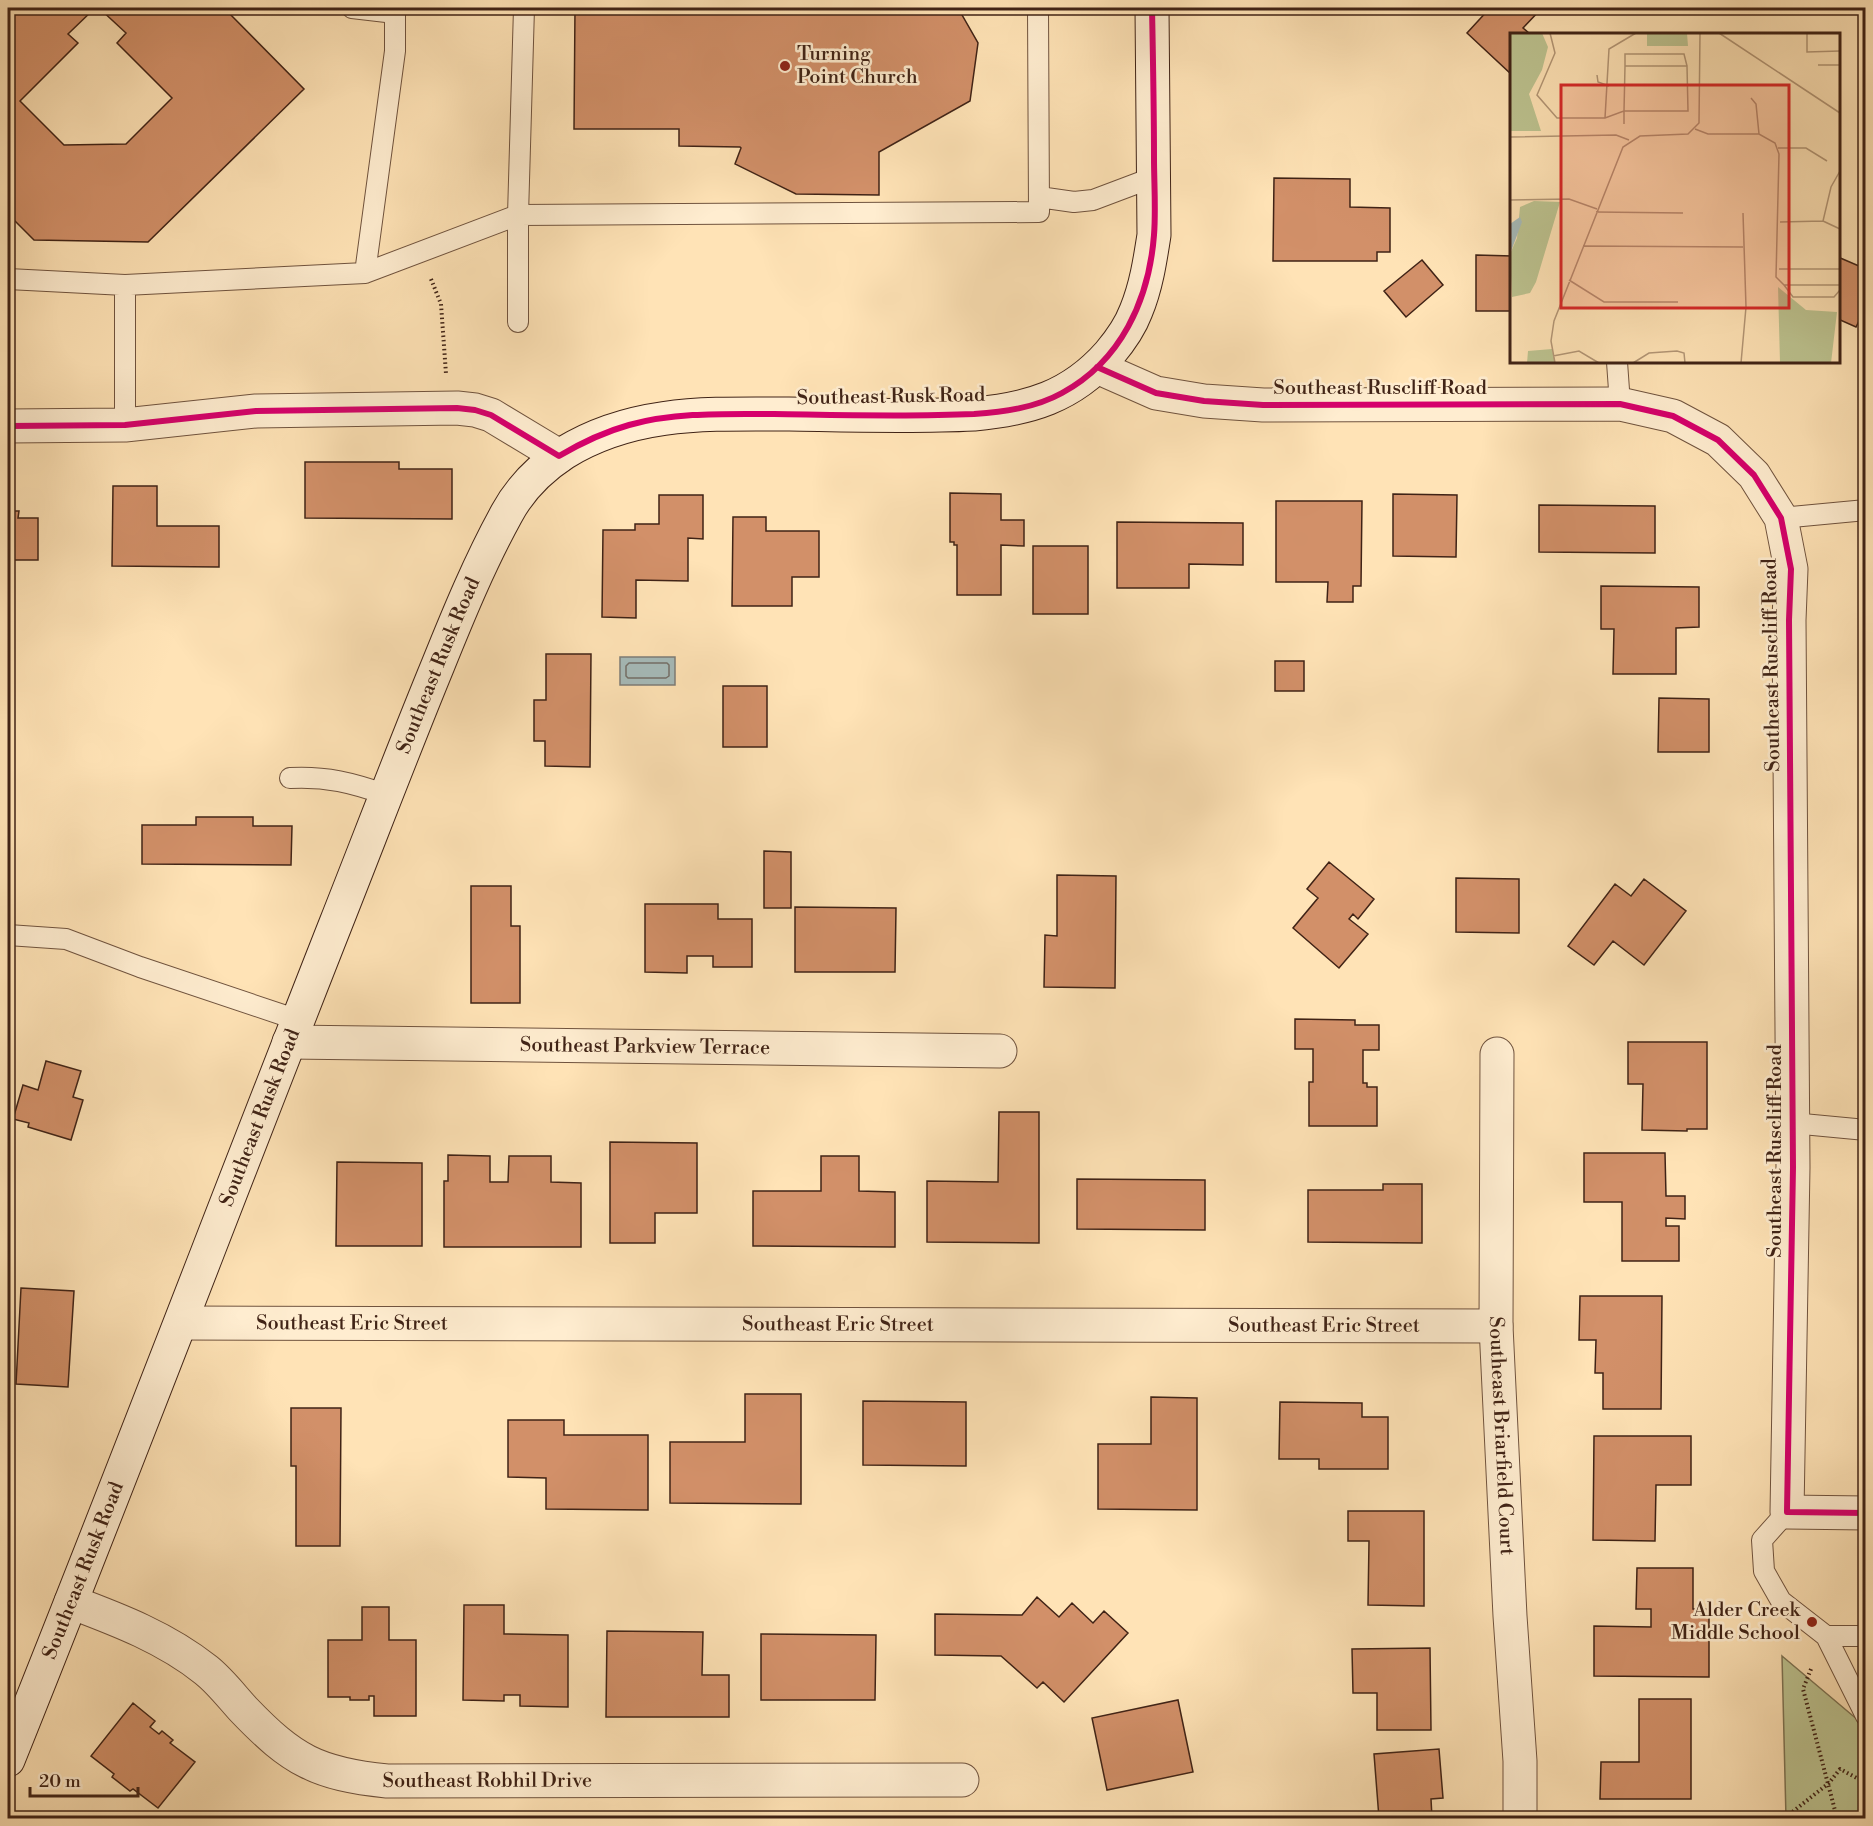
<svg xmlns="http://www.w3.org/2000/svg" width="1873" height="1826" viewBox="0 0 1873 1826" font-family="'Libre Bodoni',serif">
<rect width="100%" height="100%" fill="#ffe3b6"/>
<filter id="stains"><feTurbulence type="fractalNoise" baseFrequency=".00333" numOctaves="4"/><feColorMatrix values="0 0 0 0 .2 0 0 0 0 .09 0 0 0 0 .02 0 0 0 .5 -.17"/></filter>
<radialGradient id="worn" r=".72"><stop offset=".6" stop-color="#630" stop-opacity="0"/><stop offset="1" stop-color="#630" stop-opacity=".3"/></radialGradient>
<path fill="#bdc491" stroke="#7e7454" stroke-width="1.5" d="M1782,1656L1865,1726V1818H1786Z"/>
<path fill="#a6bbba" stroke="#7d7e78" stroke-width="1.5" d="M620,657H675V685H620Z"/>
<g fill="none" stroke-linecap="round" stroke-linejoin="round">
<path stroke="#736f68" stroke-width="1.5" d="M629,663H667L669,665V676L666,678H628L626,676V666Z"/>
</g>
<path fill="#d29069" stroke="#402316" stroke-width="1.5" d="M8,8H95L68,34L78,43L20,101L64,145L126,144L172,98L117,43L126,33L99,8H224L304,89L148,242L34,240L8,214Z
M575,8H958L978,43L970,101L879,152V195L796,194L735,164L741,148L740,147L679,146V129H574Z
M1490,8H1542L1523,28L1530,34H1512L1511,74L1467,33Z
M1274,178L1350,179V207L1390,208V252H1377V261H1273Z
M1476,255L1512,256V311H1476Z
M1838,257L1866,269V311H1864L1856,327L1838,319Z
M1422,260L1443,285L1406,317L1384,291Z
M305,462H399V469H452V519L305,518Z
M113,486H157V526H219V567L112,566Z
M950,493L1001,494V520H1024V546L1001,545V595H957V545H954V542H950Z
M1393,494L1457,495L1456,557L1393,556Z
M659,495H703V539L688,538V581L636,580V618L602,617L603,530H635V524H659Z
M1276,501H1362L1361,586H1353V602H1327L1328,582H1276Z
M1539,505L1655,506V553L1539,552Z
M8,511H19L18,518H38V560H8Z
M733,517H766V531H819V577H792V606H732Z
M1117,522L1243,523V565L1189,564V588H1117Z
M1033,546H1088V614H1033Z
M1601,586L1699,587V627L1676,628V674H1613L1614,629H1601Z
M546,654H591L590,767L545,766V741H534V700H546Z
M1275,661H1304V691H1275Z
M723,686H767V747H723Z
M1659,698L1709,699V752H1658Z
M196,817H253V826H292L291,865L142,864V825H196Z
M764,851L791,852V908H764Z
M1329,862L1374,899L1358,919L1353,914L1349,919L1368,934L1339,968L1293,928L1318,898L1307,889Z
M1057,875L1116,876L1115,988L1044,987L1045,935L1057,936Z
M1456,878L1519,879V933L1456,932Z
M1644,879L1686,911L1644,965L1613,941L1594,965L1568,946L1615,884L1631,896Z
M471,886H511V926H520V1003H471Z
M645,904H718V919H752V967H713V956H687V973L645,972Z
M795,907L896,908L895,972H795Z
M1295,1019L1355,1020V1025H1379V1050H1363V1083H1367V1087H1377V1126H1309V1082H1313V1049H1295Z
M1628,1042H1707V1129H1687V1131L1642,1130L1643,1084H1628Z
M46,1061L81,1071L73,1097L83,1100L71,1140L28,1127L29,1123L13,1119L23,1085L38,1090Z
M999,1112H1039V1243L927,1242V1181L998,1182Z
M610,1142L697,1143V1213H655V1243H610Z
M1584,1153H1665L1666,1196H1685V1219L1666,1218V1226H1679V1261H1622V1202H1584Z
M448,1155L490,1156V1182H508L509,1156H551V1182L581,1183V1247H444V1181H448Z
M821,1156H859V1191L895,1192V1247L753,1246V1191H821Z
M337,1162L422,1163V1246H336Z
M1077,1179L1205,1180V1230L1077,1229Z
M1383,1184H1422V1243L1308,1242V1190H1383Z
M21,1288L74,1291L68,1387L16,1384Z
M1580,1296H1662L1661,1409H1603V1373H1595L1596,1340H1579Z
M745,1394H801V1504L670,1503V1442H745Z
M1151,1397L1197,1398V1510L1098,1509V1444H1151Z
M863,1401L966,1402V1466L863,1465Z
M1280,1402L1362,1403V1417H1388V1469H1319V1459H1279Z
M291,1408H341L340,1546H296V1466H291Z
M508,1420H564V1435H648V1510L546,1509V1478L508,1477Z
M1594,1436H1691V1485H1656L1655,1541L1593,1540Z
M1348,1511H1424V1606L1368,1605L1369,1541H1348Z
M1637,1568H1693V1609H1709V1677L1594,1676V1626L1651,1627V1609H1636Z
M1037,1597L1059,1617L1072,1603L1093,1623L1104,1611L1128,1633L1064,1702L1043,1682L1037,1688L1001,1656L935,1655V1614L1022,1615Z
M464,1605H504V1634L568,1635V1707L520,1706V1695H504V1701L463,1700Z
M362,1607H389V1640H416V1716H374V1696H369V1700H350V1697H328V1640H362Z
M607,1631L703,1632L702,1675H729V1717H606Z
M761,1634L876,1635L875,1700H761Z
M1430,1648L1431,1730H1377V1693H1353L1352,1649Z
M1639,1699H1691V1799H1600L1601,1762H1639Z
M1178,1700L1193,1772L1107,1790L1092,1718Z
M133,1703L155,1721L150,1727L159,1734L162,1731L173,1740L170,1743L195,1762L158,1808L133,1789L130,1791L112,1777L114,1774L91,1756Z
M1439,1749L1443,1798L1431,1799L1432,1818H1379L1374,1754Z"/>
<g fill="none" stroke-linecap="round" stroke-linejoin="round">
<defs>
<path id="lane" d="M352,8L395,13
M1039,197L1074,202L1093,200L1154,177
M365,273L395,51V8
M8,279L125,285L365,273L518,215L1039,212L1038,8
M125,285V425
M518,322V215L524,8
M1617,362L1620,404
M1781,518L1866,510
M290,778C326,776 353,783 387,795
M8,935L66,939L140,967L298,1020
M1792,1123L1866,1130
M1787,1512L1762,1540L1764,1571L1781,1601L1826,1636H1866
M1826,1636L1866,1716"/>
<g id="street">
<path d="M1097,367L1156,393L1204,401L1263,405L1620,404L1673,416L1718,440L1754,475L1781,518L1791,569L1789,620L1793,1167L1787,1512L1866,1513"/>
<path d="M8,426L125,425L256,411L457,408L475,410L491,415L559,456"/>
<path id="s1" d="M289,1042L1000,1051"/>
<path id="s2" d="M1497,1054L1496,1326L1510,1616L1520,1761V1818"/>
<path id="s3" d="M181,1323L1496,1326"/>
<path id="s4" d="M71,1602C119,1620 166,1638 206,1670C220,1681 232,1697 244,1710C292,1760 317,1774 387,1781L962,1780"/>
</g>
<g id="secondary">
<path id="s5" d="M8,1760C120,1482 226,1202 336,923C370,837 403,750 438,665C459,613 480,562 507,513C520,489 541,468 564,453C634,410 709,414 789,414C850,415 912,417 974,414C1029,409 1071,397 1109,354C1120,341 1130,327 1136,311C1146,287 1150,261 1154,235L1152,8"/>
</g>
</defs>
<use href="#lane" stroke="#70533e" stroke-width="22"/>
<use href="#street" stroke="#70533e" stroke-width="35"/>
<use href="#secondary" stroke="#402316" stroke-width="35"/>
<path stroke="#402316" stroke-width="4" stroke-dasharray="1.5 3" stroke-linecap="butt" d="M431,279L441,304L446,374
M1811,1669L1803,1689L1837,1818
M1556,1818L1786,1817L1829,1783L1840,1769L1866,1783"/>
<use href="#lane" stroke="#ffedd0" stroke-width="20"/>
<use href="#street" stroke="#ffedd0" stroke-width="33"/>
<use href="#secondary" stroke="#ffedd0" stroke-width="33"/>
<defs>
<path id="cycleway" d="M1097,367L1156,393L1204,401L1263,405L1620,404L1673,416L1718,440L1754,475L1781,518L1791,569L1789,620L1793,1167L1787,1512L1866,1513
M8,426L125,425L256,411L457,408L475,410L491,415L559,456C581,443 604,432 629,425C676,412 726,414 774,414C840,415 907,417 974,414C1003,412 1035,408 1062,393C1121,361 1149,300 1154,235C1156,210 1154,183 1154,158C1154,108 1153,58 1152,8"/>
</defs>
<use href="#cycleway" stroke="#ffedd0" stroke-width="10"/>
<use href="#cycleway" stroke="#d6006c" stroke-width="6"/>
</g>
<g fill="#8f2418" stroke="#ffedd0" stroke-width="2">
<circle cx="785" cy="66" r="6"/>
<circle cx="1812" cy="1622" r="6"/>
</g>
<g text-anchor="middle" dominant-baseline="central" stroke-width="5" stroke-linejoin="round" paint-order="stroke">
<g font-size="20" fill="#402316" stroke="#ffedd0" text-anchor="start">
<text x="797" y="54">Turning<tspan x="797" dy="23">Point Church</tspan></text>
<text x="1800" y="1610" text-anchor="end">Alder Creek<tspan x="1800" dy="23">Middle School</tspan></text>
</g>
<g font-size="20" fill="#402316" stroke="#ffedd0">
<text x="1380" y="388">Southeast Ruscliff Road</text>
<text transform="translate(891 397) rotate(-1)">Southeast Rusk Road</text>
<text stroke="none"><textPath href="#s5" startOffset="1176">Southeast Rusk Road</textPath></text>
<text transform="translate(1772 665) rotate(-91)">Southeast Ruscliff Road</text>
<text stroke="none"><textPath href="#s1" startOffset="356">Southeast Parkview Terrace</textPath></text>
<text stroke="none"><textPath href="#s5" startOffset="690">Southeast Rusk Road</textPath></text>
<text transform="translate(1775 1151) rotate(-90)">Southeast Ruscliff Road</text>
<text stroke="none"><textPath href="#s3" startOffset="171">Southeast Eric Street</textPath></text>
<text stroke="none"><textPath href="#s3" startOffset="657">Southeast Eric Street</textPath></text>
<text stroke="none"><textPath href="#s3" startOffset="1143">Southeast Eric Street</textPath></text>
<text stroke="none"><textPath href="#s2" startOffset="382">Southeast Briarfield Court</textPath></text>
<text stroke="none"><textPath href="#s5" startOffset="204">Southeast Rusk Road</textPath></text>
<text stroke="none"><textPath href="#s4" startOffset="472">Southeast Robhil Drive</textPath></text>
</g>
</g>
<g transform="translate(1510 33)">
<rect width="330" height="330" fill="#ffe3b6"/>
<path d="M0,0H32L38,14L32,37L19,61L31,98H0ZM137,0H177L178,13H137ZM24,168L50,169L26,249L20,260L2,264L0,221L7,205L10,174ZM268,254L296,277L327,279L321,330H270ZM42,316L45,330H17L18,318Z" fill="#bdc491"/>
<path d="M10,184L12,189L0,221V191Z" fill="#a6bbba"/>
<path fill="none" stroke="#b39676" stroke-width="1.5" d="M40,0L45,20L27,62L47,85H95L114,78L115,33H177L178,78H114V91M209,0L330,80M297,0V19L330,18M308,32H330M115,33V21H174L177,33M87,42L88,49L99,53M241,65L246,71L249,101M95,85L99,16L126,0M185,96L198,101H249L265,110L269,121L266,244L274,252H330M0,104L106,102L119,107M268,115H296L317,128M330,138L321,154L313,188L330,196M0,167L59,166L87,176M86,179L173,180M270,189L313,188M73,213L233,214M269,236H330M59,247L94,269H168M274,252L283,264H324L330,257M43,323L69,318L89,330M45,330L41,308L44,288L113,114L130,103L178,101L189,90L190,0M123,330L139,320L167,318L174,320L175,330M231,330L236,274L233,180"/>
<path fill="#d62828" fill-opacity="0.15" stroke="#d62828" stroke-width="3" d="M51,52H279V275H51Z"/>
<rect width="330" height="330" fill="none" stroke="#402316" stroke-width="3"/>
</g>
<rect width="1873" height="1826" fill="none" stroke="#ffe3b6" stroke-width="30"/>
<rect x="9" y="9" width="1855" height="1808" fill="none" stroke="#402316" stroke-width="3"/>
<rect x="15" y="15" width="1843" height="1796" fill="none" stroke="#402316" stroke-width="1.5"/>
<path d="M30 1787v9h108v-9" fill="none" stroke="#402316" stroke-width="3"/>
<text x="39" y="1787" font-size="18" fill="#402316" stroke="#ffedd0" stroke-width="4.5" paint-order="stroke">20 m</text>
<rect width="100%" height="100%" filter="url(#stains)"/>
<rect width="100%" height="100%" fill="url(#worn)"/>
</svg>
